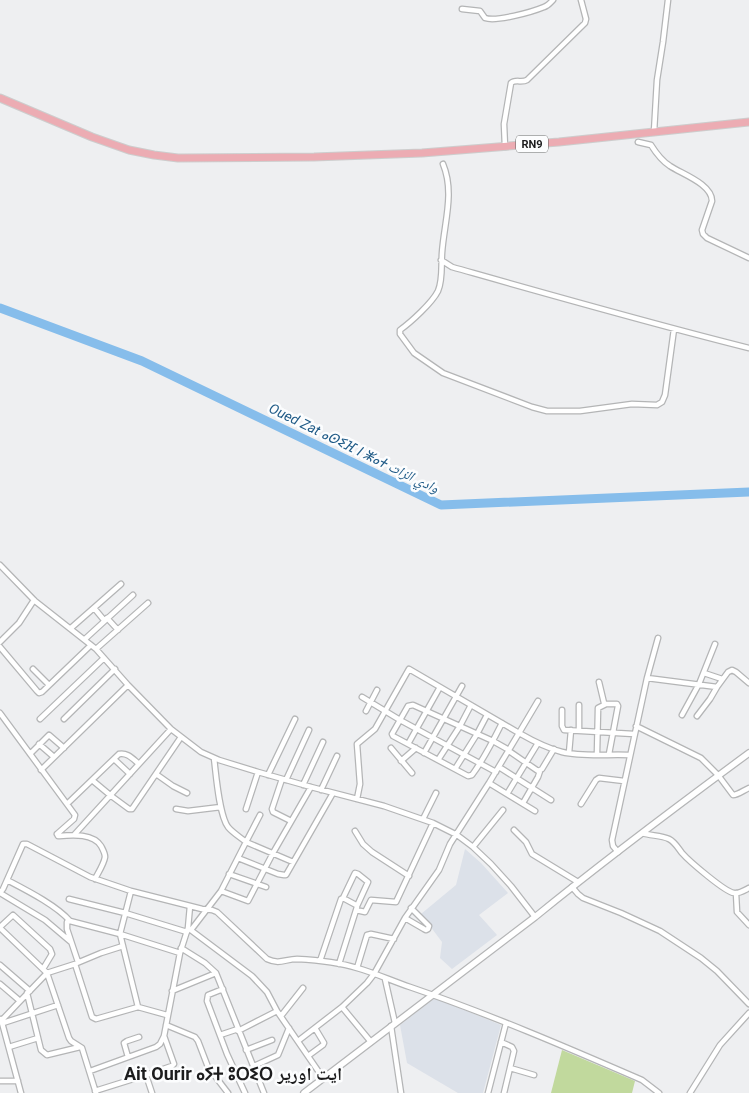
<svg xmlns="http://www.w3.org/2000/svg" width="749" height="1093" viewBox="0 0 749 1093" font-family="Roboto,'Noto Naskh Arabic','Noto Sans Tifinagh',sans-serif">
<rect width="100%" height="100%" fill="#eeeff1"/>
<path fill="#dce1e9" d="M465,849L481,863L508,893L479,915L497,935L452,969L440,958L442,942L421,914L456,885Z
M435,998L501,1025L483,1093H458L407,1063L400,1025Z"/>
<path fill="#c1d99d" d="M562,1050L635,1081L632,1093H551Z"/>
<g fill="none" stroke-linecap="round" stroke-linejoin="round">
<path stroke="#86bdeb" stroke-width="9" d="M0,308L142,361L441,505L749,492"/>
<defs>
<path id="minor" d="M462,9L480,11L485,18C496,22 532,12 544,7C548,6 550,3 553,0
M654,132L657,80L663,42L668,0
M638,142L651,145C656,153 662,161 670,166C682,174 712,184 712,201L702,230L703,234L707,238L749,258
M505,147L504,124L511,83C515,79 522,83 527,80L585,23L586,19L581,0
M443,164C455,193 444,223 442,253C441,266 443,279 438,291C432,303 411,322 400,330V334L414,353L443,373L532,407L547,411H580L632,404L657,405L662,402L665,395L674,329
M441,260L452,267C551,295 649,323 749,348
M0,565L35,601L96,649L128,685L171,729L201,752L219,760L258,772L311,787L384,806L433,823L457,835L473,847L491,864L511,886L535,917
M94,608L104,620
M107,618L118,630
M71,628L121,584
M85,639L133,595
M0,642L19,623L34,600
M0,647L37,691L39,693L42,692L91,645
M96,649L148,603
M33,669L49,685
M704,673L722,679
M647,678L658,638
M599,682L604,703L606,704H617L618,706L609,754
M362,697L400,720L496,772
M562,710V726L564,730L634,734
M366,711L377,690
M0,713L75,815L74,819L57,834
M682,715L699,684L715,644
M697,716L710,699L717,687
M40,719L104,658
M64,719L115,669
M502,723C493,741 484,759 472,775L468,776L393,736L392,734L408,706L413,705L493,741L509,750
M636,726L701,758L718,775L733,795C738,795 744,790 749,788
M579,731V705
M39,744L54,757
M408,744L440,687
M391,748L412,773
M509,751L538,771L542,769L554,749
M424,753L462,686
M569,753L571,730
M30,754L49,735L64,748
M597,754L598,709V708L606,704
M114,759L130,774
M438,760L460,726L471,705
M401,761L416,748
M499,767L551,800
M455,769L477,734L487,715
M41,770L128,685
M156,774L173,786L187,793
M268,775L295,719
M282,779L272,809L273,812L291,821
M92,780L110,795L129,809H132L181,737
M286,780L309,730
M489,783L535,811
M303,785L323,742
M321,790L337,756
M507,794L538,743
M357,799L360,784L357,744L375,729L409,669L519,733L538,701
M523,803L538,777L540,771
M67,804L119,754C127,752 133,759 139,764
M581,804L596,780L599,778L624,781
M176,809L188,811L221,807
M246,809L258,772
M260,815L246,842L293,862
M423,819L436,793
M514,830L526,842L532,854L578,882
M355,831L363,844L372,852L409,876
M642,833C651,836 661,835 669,839C675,842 678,848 682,853C689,861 725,892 734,893C739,894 745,890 749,888
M57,834L58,836C72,835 93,833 101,846C103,850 105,853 105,857C104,864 98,873 95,879
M74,835L171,729
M473,847L503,810
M618,852L613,846L612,840L647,678L717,687L728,672L732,670L736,672L749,683
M238,858L278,874L284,875H286L333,793
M229,874L266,887
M7,880C26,890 56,905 70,921
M572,887L578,894L583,898L621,913L660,931L701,958L717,971L749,1004
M131,891L120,934L138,1007
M221,891L248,901L273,853L311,787
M0,893L3,889L23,844H27L90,877L131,891L202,909L212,910L217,912L267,959C280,965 285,959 297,959C316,960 338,962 357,968C375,973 392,981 410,987C489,1014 566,1047 642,1080L659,1093
M0,893L45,920L71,942
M736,893L737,912L749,925
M343,898L354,875L355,873L358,874L368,882L357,906
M69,899L125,913L187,932
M356,910L365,912L371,900L396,902L433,823
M405,918L424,929L426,930L428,929L429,926L411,908
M0,927L13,915L50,949L52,954L43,969
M0,928L47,973L69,1038L71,1041L82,1048L96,1093
M188,928L252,976L267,992L277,1011L323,1078
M191,930L221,891L246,842C240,837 233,833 228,827C219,815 216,774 214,758
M181,948L205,963L216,973L264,1093
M320,961L341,899L343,898L356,905L357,907L339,964
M78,962L67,929V922L70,921L120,934L180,953
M77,963L101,953L123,946
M0,965L30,991
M357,968L367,935L371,934L394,939
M385,979L395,1023
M0,984L20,1001
M223,989L208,995L207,1001L227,1054L245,1093
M172,991L216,973
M27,993L41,1050L47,1055L80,1047
M342,1007L371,1042
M281,1016L303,988
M1,1019L21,1093
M0,1022L47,973L75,964L92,1017L96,1019L138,1007L167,1015
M3,1023L58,1005
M166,1025L195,1037L198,1041L208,1067L228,1093
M391,1026L401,1093
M238,1031L277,1011
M220,1035L238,1029
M298,1041L342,1007L367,983L374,974L405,918L439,870L450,844L489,783L519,733C533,741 546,748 562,752C582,757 609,754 629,755
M501,1042L512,1047L514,1051L504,1093
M9,1047L38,1038
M246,1050L272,1040
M308,1056L323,1045L324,1043L315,1028
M128,1057L124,1043L127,1041L139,1037
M254,1066L278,1055L289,1028
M510,1068L534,1075
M90,1071L156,1047L160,1044L164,1036L180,953L188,928L190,906
M0,1081H18
M95,1091L146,1075
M152,1093L146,1075L172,1066L174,1064L164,1036
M488,1093L506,1023
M690,1093L720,1045L749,1013"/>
<path id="tertiary" d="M304,1093L535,917C605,860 677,806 749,753"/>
<path id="primary" d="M0,98L92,137L129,150L154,155L178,158L314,157L422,153L559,142L749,122"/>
</defs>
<use href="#minor" stroke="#b4b5b6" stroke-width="7"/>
<use href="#tertiary" stroke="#b4b5b6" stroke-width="8"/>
<use href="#primary" stroke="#cdcdcd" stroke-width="9"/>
<use href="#minor" stroke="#fff" stroke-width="4.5"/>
<use href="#tertiary" stroke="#fff" stroke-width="5.5"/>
<use href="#primary" stroke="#ecacb3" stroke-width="7"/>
</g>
<g text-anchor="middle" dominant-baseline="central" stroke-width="5" stroke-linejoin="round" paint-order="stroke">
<rect fill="#fcfdfe" stroke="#5f6060" stroke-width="1" x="516" y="135.5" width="32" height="17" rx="4"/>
<g font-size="11" font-weight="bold" fill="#1c1c1d">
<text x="532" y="144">RN9</text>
</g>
<g font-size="14" font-style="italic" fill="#205b87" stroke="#fcfdfe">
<text transform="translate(354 448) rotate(26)">Oued Zat ⴰⵙⵉⴼ ⵏ ⵥⴰⵜ وادي الزات</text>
</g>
<g font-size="18" font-weight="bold" fill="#1c1c1d" stroke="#fcfdfe">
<text x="233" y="1073">Ait Ourir ⴰⵢⵜ ⵓⵔⵉⵔ ايت اورير</text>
</g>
</g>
</svg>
